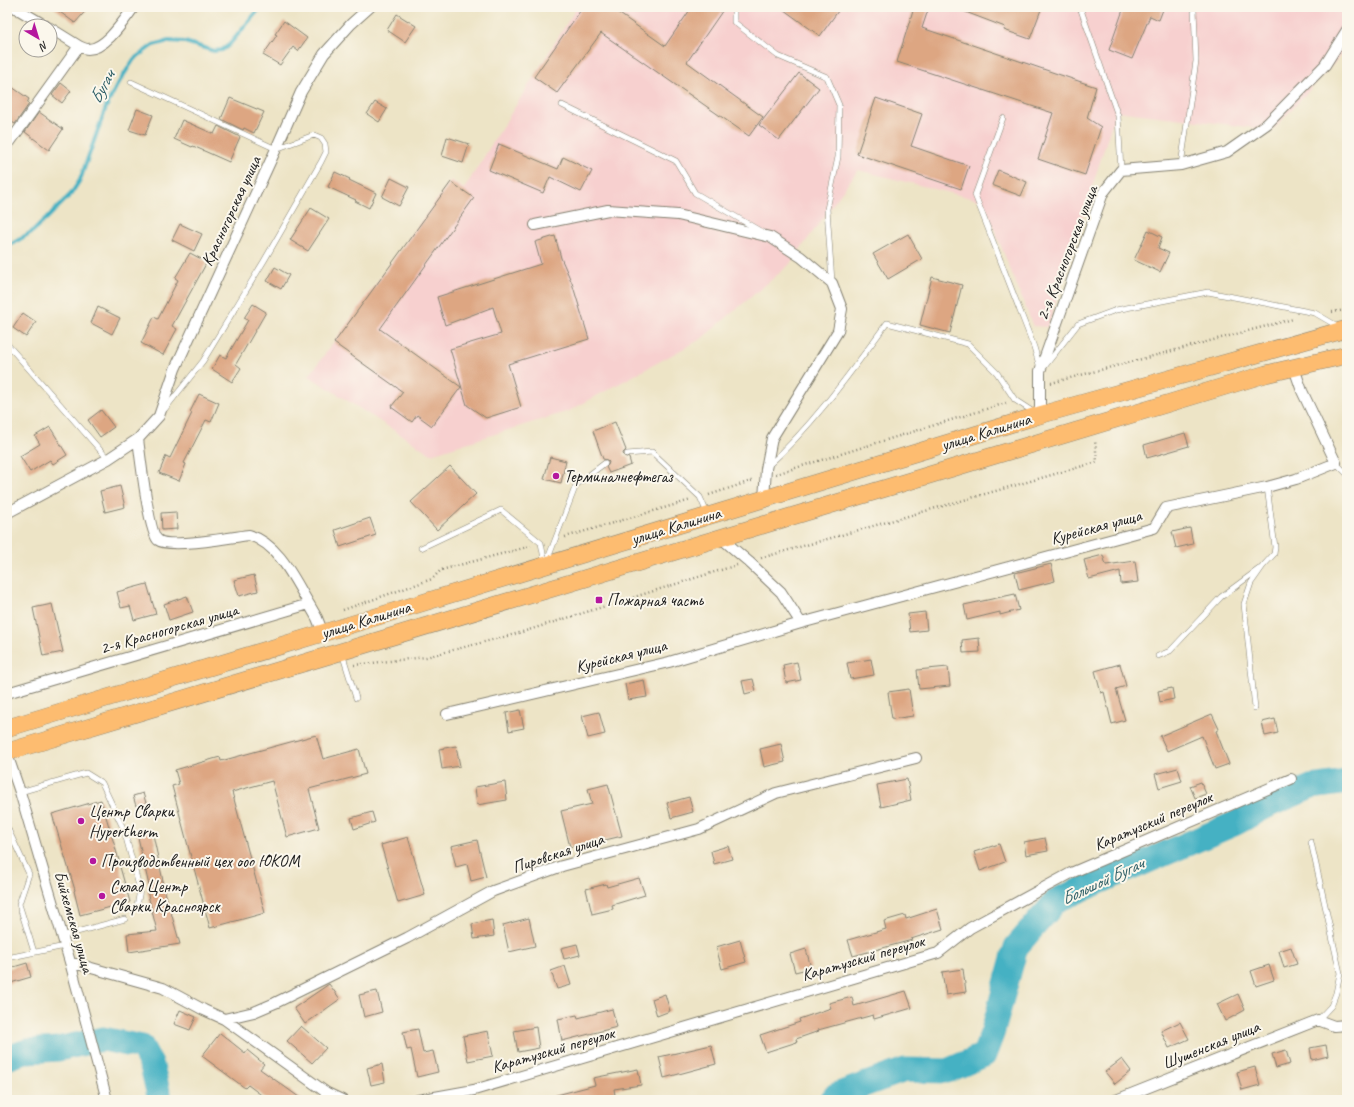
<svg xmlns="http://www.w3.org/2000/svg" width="1354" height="1107" viewBox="0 0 1354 1107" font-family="Caveat,sans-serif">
<rect width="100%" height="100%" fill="#fbf7ec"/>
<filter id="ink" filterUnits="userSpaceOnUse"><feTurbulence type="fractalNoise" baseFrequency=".025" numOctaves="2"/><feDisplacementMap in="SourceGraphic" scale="8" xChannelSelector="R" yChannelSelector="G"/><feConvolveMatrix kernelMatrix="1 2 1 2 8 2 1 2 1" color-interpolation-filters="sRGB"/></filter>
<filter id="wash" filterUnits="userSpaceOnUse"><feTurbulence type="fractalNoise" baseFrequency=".012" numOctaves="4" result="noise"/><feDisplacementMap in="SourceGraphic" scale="16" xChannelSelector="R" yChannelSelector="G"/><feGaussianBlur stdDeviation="0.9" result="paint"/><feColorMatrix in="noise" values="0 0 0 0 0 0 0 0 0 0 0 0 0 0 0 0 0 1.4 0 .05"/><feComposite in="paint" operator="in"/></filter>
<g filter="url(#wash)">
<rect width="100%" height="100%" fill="#ede4c6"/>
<path fill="#f7d0cf" d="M577,7H1347V49L1273,130L1116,111L1048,327L1033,326L983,201L858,170L789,265L701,339L569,411L431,454L309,376L451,180L464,189Z"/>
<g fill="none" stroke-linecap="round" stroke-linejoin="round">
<path stroke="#45b1c3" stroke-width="4" d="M7,247L33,231L46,219L71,194L80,180L106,107L116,87L134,59L153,45L169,41L185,42L214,51L222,50L229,45L261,7"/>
<path stroke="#45b1c3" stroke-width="25" d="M7,1058L27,1051L58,1049L103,1039L142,1047L152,1066L160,1100
M832,1100L836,1095L905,1070L947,1071L984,1055L993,1031L1016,947L1057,900L1236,823L1269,805L1311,787L1347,782"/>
</g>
<g id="blocks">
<path fill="#dda682" d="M53,7H89L75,23Z
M583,7H610L665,46L692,7H725L687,62L763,117L749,136L601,33L557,93L534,77Z
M780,7H841L820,36Z
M914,7H929L922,28L1096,87L1087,118L1101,127L1085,175L1038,159L1053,113L897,62Z
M955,7H1042L1030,39L1004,30L1005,27L955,8Z
M1124,7H1164L1159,20L1150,16L1132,59L1109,50Z
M397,14L416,26L405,42L387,30Z
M284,21L307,38L298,51L293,47L280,65L263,55L277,35L275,34Z
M799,73L819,88L779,140L759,125Z
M61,83L71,91L62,103L52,95Z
M12,87L29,99L27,103L29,104L15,124L7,119V94Z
M230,98L264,112L254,133L244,128L243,130L221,119Z
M876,98L922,114L911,146L969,166L961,189L857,154Z
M375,102L387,109L379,122L367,114Z
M137,109L153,115L145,135L129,130Z
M39,112L63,129L49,150L25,132Z
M182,120L214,134L218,126L240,137L229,162L193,146L192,147L174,139Z
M447,137L469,144L463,163L442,156Z
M499,144L558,169L563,157L592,171L581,192L550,177L543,193L489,170Z
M998,170L1027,182L1021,196L992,185Z
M335,172L350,179L349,180L376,193L369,208L355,201L356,200L328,187Z
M391,178L409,187L399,206L382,197Z
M451,182L474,198L380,329L461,387L432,426L417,415L412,422L391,407L403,392L334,343Z
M311,208L329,219L308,251L290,240Z
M180,224L202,234L194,251L172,240Z
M1148,230L1162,237L1158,248L1169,253L1160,272L1134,260Z
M908,234L922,259L888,279L873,254Z
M555,236L561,258L572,283L589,339L508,364L521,407L486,418L467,405L450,349L501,334L493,307L445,325L437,297L541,264L535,242Z
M190,253L207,262L172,326L177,329L163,355L141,343L154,317L158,319L178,280L175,278Z
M275,267L289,275L281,289L267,281Z
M932,277L962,285L950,333L920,325Z
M253,304L266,312L236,364L241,368L232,382L212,369L220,355L226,358L248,320L244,318Z
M98,307L120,318L112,334L91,323Z
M23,313L36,322L26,337L13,328Z
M199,394L219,403L211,422L206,420L184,463L186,464L179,481L159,473L166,456L170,458L192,413L190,412Z
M101,410L114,427L100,437L88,420Z
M615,422L626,450L623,453L624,456L629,458L631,465L609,473L606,467L608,465L609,462L607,460L603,459L593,431Z
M50,427L67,455L53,464L50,460L30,472L20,456L40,444L35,436Z
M1185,433L1189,446L1147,458L1144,445Z
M550,457L566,461L561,483L544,479Z
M450,466L476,494L437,530L411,502Z
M120,486L125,507L105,512L100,491Z
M176,512L177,529L162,530L161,513Z
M370,518L376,535L340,547L335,530Z
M1190,528L1193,544L1176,548L1172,532Z
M1103,555L1106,565L1135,561L1138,582L1121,584L1120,571L1089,579L1084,560Z
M1051,564L1055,581L1019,590L1015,573Z
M254,575L258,591L239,596L234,580Z
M147,584L156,614L134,620L130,606L121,608L117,592Z
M1015,594L1019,610L1000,615V612L967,620L964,605Z
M187,596L193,612L169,620L164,604Z
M52,604L63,652L43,656L33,608Z
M925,612L927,630L910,632L908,614Z
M979,638L980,652L963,653L962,640Z
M871,659L874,675L850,679L847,663Z
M797,662L801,680L786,683L783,665Z
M1120,664L1126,686L1116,689L1125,720L1112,724L1104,692L1101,693L1095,671Z
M948,667L950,686L919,689L917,670Z
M753,679L756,691L745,694L742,681Z
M644,680L647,697L628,700L625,684Z
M1172,688L1174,699L1160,702L1158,691Z
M909,689L913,716L892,719L888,692Z
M520,710L524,728L509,731L506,713Z
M599,712L605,734L588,738L582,716Z
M1212,714L1219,729L1216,731L1229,764L1215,769L1202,736L1167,751L1160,736Z
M1275,719L1278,733L1265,736L1262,722Z
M316,735L323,759L359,749L366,774L309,789L319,828L287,837L272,781L232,792L265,913L210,928L172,786L179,784L175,770L220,757L221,761Z
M781,744L785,762L764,767L760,749Z
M456,746L460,766L442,769L439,749Z
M1178,768L1182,781L1159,788L1155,774Z
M907,779L911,800L881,807L877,785Z
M505,782L507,800L477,805L475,787Z
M1201,782L1206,794L1195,798L1190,786Z
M608,784L622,836L601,841V839L570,847L561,811L592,804L588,789Z
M143,793L146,803L136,806L133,796Z
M689,797L693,812L671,818L667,803Z
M101,800L121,867H120L130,902L80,915L74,891L75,890L52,814Z
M372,812L375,822L354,829L351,818Z
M152,830L163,881H162L180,944L129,952L127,934L157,931L147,891L150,890L137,833Z
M408,837L425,895L398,903L381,845Z
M1045,838L1048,851L1026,855L1024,842Z
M477,840L486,877L471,881L467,864L456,867L451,846Z
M999,844L1005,862L980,871L974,852Z
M728,846L732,859L714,864L711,851Z
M639,878L645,895L612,905L613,909L592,914L586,889L606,884L607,887Z
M937,909L943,929L911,939L912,940L853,956L848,940L886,929L884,921L905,915L906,919Z
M529,918L535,946L509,952L503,925Z
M492,920L494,936L474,939L472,924Z
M740,940L746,962L722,969L716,947Z
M577,944L580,955L564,959L561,948Z
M1291,947L1297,964L1284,968L1279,951Z
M806,949L811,968L795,972L790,954Z
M27,963L31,977L7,984V969Z
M1269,965L1274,980L1256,986L1251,971Z
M565,966L571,985L557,989L551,971Z
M963,969L966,992L946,995L942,972Z
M329,984L340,999L305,1024L294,1008Z
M377,991L382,1012L364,1017L359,995Z
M906,991L912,1008L874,1019L873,1015L818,1030L819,1031L796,1039L797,1042L766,1052L760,1035L800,1022L799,1019L831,1008L829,1003L852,997L854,1006Z
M665,994L670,1011L657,1016L652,999Z
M1238,994L1245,1010L1225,1021L1217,1004Z
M612,1009L617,1027L562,1041L558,1019L577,1015L578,1018Z
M180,1010L196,1017L190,1030L174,1024Z
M1180,1022L1189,1039L1169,1048L1161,1031Z
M301,1026L326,1048L312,1063L287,1041Z
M536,1027L539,1048L518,1052L514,1031Z
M418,1029L423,1053L433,1051L438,1072L417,1077L411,1049L407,1050L403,1032Z
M488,1031L493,1056L468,1061L463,1036Z
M220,1033L245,1053L247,1050L264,1064L260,1069L303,1100H268L248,1085L245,1088L202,1056Z
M711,1045L716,1064L664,1078L659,1057Z
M1326,1045L1328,1056L1312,1060L1310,1048Z
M1286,1050L1290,1064L1276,1068L1272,1054Z
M1122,1059L1131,1071L1115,1084L1105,1072Z
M382,1064L385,1082L371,1085L367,1068Z
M1255,1067L1260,1085L1242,1090L1237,1072Z
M638,1069L641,1085L614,1089L615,1095L593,1100H553V1096L595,1085L593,1078Z"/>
</g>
</g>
<g filter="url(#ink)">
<use href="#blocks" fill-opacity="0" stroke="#848071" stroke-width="1"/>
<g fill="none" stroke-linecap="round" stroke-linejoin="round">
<defs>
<path id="lane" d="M734,7V22L778,56L827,77L839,105L838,157L827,209L832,282
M1078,7L1081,10L1118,116L1121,170
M131,82L276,149L314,135L321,138L325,144L326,152L321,162L264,261L203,361L165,409
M562,105L676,161L695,193L762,232
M1003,118L975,195L1034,347L1040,368
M1181,165L1196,61L1194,9L1196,7
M7,344L108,459
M1045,366L1078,324L1116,310L1208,292L1315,313L1339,327
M627,454L652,452L700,497L707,513
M1336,463L1347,474
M768,466C814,424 850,373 887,323L968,344L997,373L1015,400L1035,413
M421,548L501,510L541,543L545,564
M547,561L576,485L605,463
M342,653L356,698
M1158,656L1170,651L1221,597L1259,569
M1255,708L1244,604L1251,583L1263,566L1274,554L1275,547L1267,487
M20,792L86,773L102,783L124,830L140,890L137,906
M7,827L29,874L19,904L34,952
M1311,842L1340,973L1336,993L1331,1006L1318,1020
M62,936L125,919
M7,958L65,946L64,944"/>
<path id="street" d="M14,7L46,26
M50,28L79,46
M7,146L79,46C81,47 85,49 88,49C106,49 124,20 134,7
M535,225L608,210L678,215L770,237L801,257L832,283L842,309L838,331L772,438L766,469L764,499
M1040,415V371L1103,193L1121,170L1181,165L1227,152L1267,124L1325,65L1347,30
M138,439C140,454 149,534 158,540C169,549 233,537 249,535C279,544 294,579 309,604
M7,513L108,459L138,439L159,416L175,369L276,149L301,92L324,54L351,24L370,7
M721,538L749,562L781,592L801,623
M7,693L309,604L317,618L323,633
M447,714L669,662L801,623L1154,528L1166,508L1267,487L1296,479L1336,463L1302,391L1294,368
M7,754L20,792L70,962L107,1100
M70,962L163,988L204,1010L224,1019L327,1093L342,1100
M224,1019L254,1012L275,1003L407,938L493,891L562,866L699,829L776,793L916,758
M418,1100L474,1090L938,953L970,928L1071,873L1291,779
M1116,1100L1318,1020L1334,1026L1347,1025"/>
<path id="primary" d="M7,728L323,633L1040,415L1347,329
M7,752L1266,374L1347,355"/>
</defs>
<use href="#lane" stroke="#848071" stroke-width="6"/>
<use href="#street" stroke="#848071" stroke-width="12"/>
<use href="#primary" stroke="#848071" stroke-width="18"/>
<path stroke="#848071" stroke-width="2.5" stroke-dasharray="1 3" stroke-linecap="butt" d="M1332,312L1347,310
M1051,383L1293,319
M776,474L1006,403
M709,495L754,480
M565,537L691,500
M761,558L1097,462L1095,440
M343,610L432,579L441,570L531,546
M354,665L426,657L519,633L737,565"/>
<use href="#lane" stroke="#fff" stroke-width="5"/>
<use href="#street" stroke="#fff" stroke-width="10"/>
<use href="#primary" stroke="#fdbc70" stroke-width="17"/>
</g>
</g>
<g fill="#b5179e" stroke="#fbf7ec" stroke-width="1.5">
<circle cx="556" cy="476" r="4"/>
<rect x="595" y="596" width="8" height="8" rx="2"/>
<circle cx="81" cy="821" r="4"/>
<circle cx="93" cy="861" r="4"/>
<circle cx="102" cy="896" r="4"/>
</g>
<g text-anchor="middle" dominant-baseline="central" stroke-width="4" stroke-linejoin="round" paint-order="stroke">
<g font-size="17" fill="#1c1c1c" stroke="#fbf7ec">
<text transform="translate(231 211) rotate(-65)">Красногорская улица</text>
<text transform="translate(1067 253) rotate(-69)">2-я Красногорская улица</text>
<text transform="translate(986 432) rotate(-17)">улица Калинина</text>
<text transform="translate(676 526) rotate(-17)">улица Калинина</text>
<text transform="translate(1096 527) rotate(-15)">Курейская улица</text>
<text transform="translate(366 620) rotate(-17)">улица Калинина</text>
<text transform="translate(169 629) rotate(-16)">2-я Красногорская улица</text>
<text transform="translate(621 656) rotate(-14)">Курейская улица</text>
<text transform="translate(1153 821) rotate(-23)">Каратузский переулок</text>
<text transform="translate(558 853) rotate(-18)">Пировская улица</text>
<text transform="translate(74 922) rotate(74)">Бийхемская улица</text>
<text transform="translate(863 958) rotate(-16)">Каратузский переулок</text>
<text transform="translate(1211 1045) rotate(-22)">Шушенская улица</text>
<text transform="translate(553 1050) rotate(-16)">Каратузский переулок</text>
</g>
<g font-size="17" fill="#1c1c1c" stroke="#fbf7ec" text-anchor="start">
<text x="564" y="476">Терминалнефтегаз</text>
<text x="607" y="600">Пожарная часть</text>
<text x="89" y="811">Центр Сварки<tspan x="89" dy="20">Hypertherm</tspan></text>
<text x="101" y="861">Производственный цех ооо ЮКОМ</text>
<text x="110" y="886">Склад Центр<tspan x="110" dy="20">Сварки Красноярск</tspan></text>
</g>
<g font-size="18" font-style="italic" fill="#2e5f67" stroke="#fbf7ec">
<text transform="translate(102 87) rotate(-62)">Бугач</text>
<text transform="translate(1102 881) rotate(-25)">Большой Бугач</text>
</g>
</g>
<rect width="1354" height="1107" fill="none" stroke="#fbf7ec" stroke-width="24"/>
<g transform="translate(38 38) rotate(142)"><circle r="19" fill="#fbf7ec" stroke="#a29f99"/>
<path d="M0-3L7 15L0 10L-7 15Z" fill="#b5179e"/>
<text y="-6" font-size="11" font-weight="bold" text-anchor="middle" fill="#1c1c1c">N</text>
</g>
</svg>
